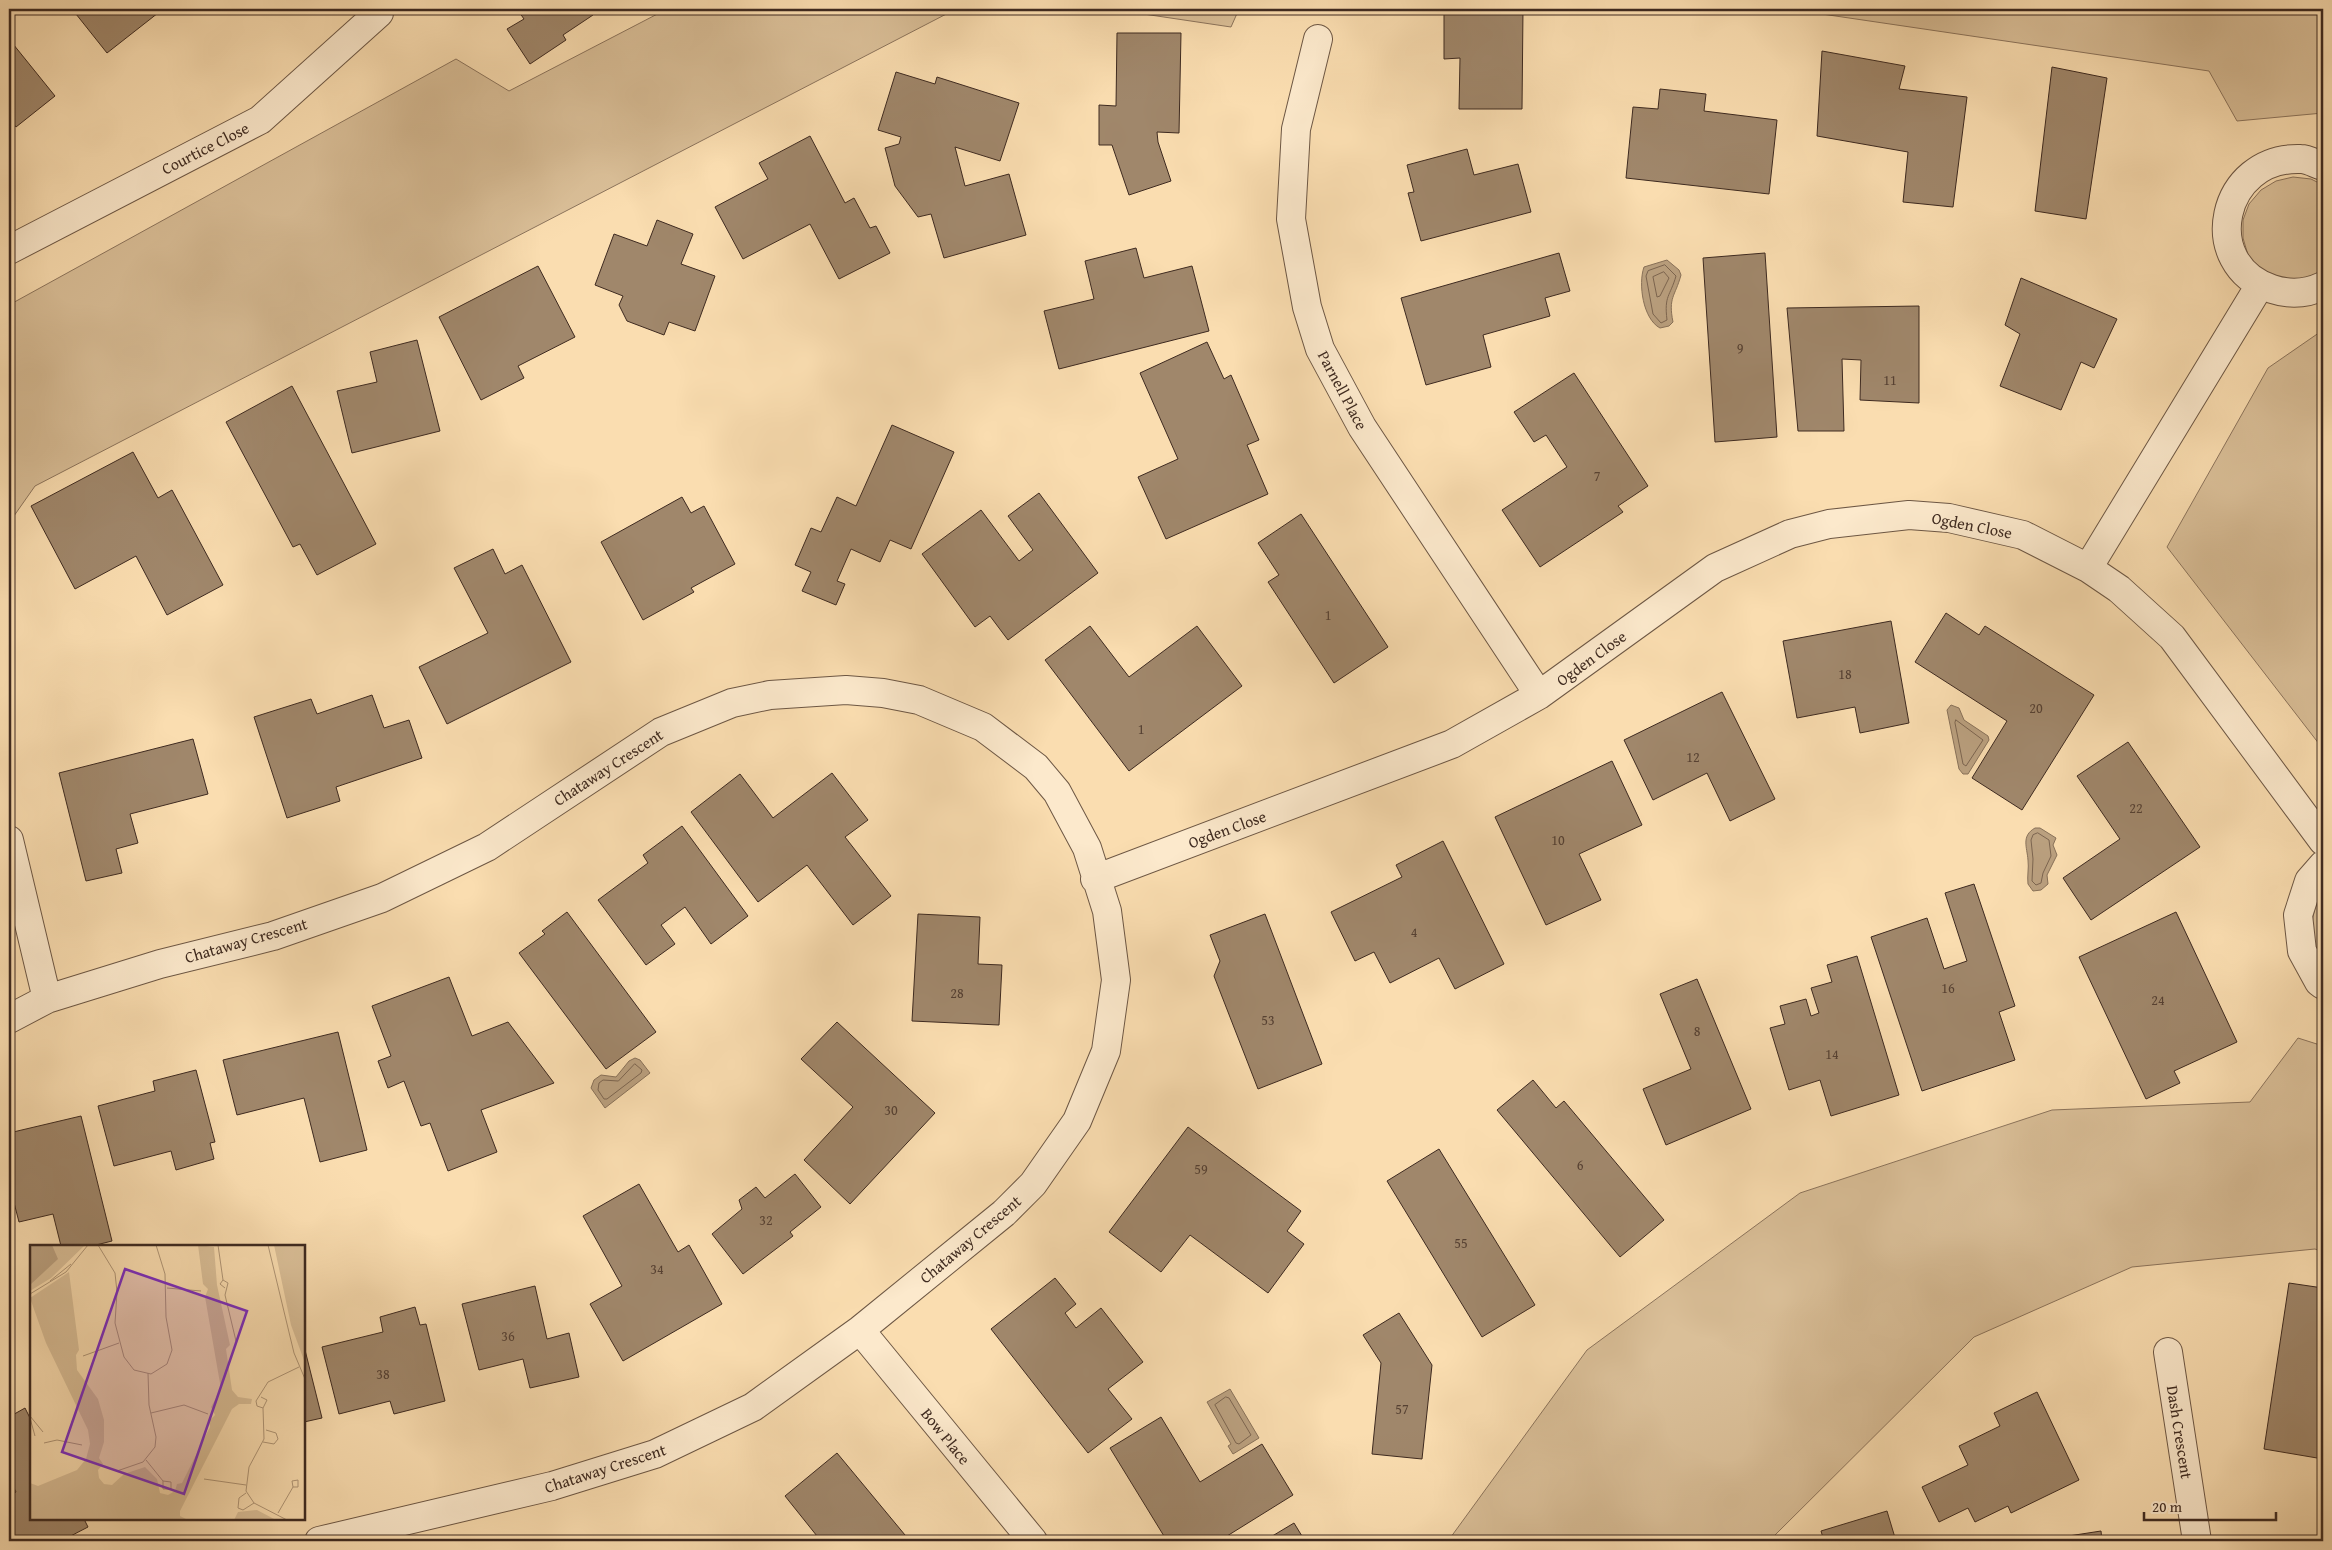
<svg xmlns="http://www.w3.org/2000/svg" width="2332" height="1550" viewBox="0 0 2332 1550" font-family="'Gentium Book Plus',serif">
<rect width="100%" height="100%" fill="#faddb0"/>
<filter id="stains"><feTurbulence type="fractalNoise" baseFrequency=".004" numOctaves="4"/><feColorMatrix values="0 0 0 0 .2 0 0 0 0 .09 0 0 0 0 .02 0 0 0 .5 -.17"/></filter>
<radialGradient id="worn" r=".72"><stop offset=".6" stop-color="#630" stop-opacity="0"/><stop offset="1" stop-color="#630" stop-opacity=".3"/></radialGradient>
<path fill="#dabf98" stroke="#8c745c" d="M667,9H956L35,486L9,523V305L456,59L509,91Z
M1110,9H1239L1231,27Z
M1788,9H2323V113L2237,121L2209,71Z
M2293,177L2311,179L2323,185V275L2291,283L2259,269L2248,255L2243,238V220L2249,204L2261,190L2276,181Z
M2323,330V749L2167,547L2268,368Z
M2323,889V964C2308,935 2309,918 2323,889Z
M2298,1038L2323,1046V1252L2315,1249L2132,1267L1974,1337L1769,1541H1448L1587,1350L1800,1193L2052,1110L2250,1102Z"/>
<path fill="#baa07f" stroke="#887159" d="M1667,260L1679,270L1681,275C1675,297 1668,297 1673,322L1669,326L1660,328C1643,319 1638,284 1644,267Z
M1951,705L1959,708L1964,720L1988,736L1989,740L1968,774H1963L1959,769L1947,710Z
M2035,828H2040L2056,838L2053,845L2057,855L2047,875L2048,884L2041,890L2033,891L2028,884C2027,876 2029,868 2028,860C2027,847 2021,836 2035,828Z
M635,1058L640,1060L650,1073L605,1108L591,1088L594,1080L601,1075L616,1077L629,1061Z
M1230,1389L1259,1438L1233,1454L1228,1446L1231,1444L1207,1402Z"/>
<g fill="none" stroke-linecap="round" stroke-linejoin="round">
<path stroke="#7c6550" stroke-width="1" d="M1665,265L1676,276C1670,297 1664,295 1667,320L1661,323L1653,314L1646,276L1648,271Z
M1664,272L1669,278L1660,296L1657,297L1653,277Z
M1956,720L1983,740L1966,766L1963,764L1955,723Z
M2038,833L2049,840L2051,856L2043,873L2041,883L2036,885L2032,881L2033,859L2031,840L2033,835Z
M635,1064L642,1070L641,1073L607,1099H604L598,1090L599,1083L603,1080L618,1081Z
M1226,1397L1229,1398L1251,1435L1239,1444L1236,1443L1215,1405Z"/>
</g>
<path fill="#a0876b" stroke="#3e2a20" d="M72,9H154L158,13L107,53Z
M517,9H588L593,15L563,35L566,40L530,64L507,29L524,19Z
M1444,9H1523L1522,109H1459L1460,58L1444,59Z
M1117,33H1181L1179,133L1157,132L1158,142L1171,181L1129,195L1112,145H1099V105L1116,106Z
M9,39L55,96L16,127L9,118Z
M1822,51L1905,66L1899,89L1967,97L1953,207L1903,202L1908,152L1817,136Z
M2052,67L2107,78L2086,219L2035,211Z
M896,72L935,84L937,77L1019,103L1000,161L955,147L965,186L1009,174L1026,235L944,258L931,214L918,217L895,186L885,148L899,144L901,137L878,130Z
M1660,89L1706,94L1704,111L1777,120L1769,194L1626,178L1633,107L1658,109Z
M810,136L845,203L854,198L870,228L876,226L890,253L839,279L810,224L743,259L715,207L768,179L759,163Z
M1467,149L1474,175L1518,164L1531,212L1421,241L1408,193L1414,192L1407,165Z
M657,220L693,234L681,264L715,276L695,331L669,322L664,335L627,321L619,305L623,296L595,285L614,234L647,246Z
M1136,248L1144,278L1192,266L1209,331L1059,369L1044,311L1094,299L1085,261Z
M1559,253L1570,291L1545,298L1550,316L1483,335L1491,367L1426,385L1401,298Z
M1765,253L1777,437L1715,442L1703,258Z
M538,266L575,337L518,366L524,378L481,400L439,317Z
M2021,278L2117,319L2094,368L2081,362L2061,410L2000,386L2020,334L2005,325Z
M1919,306V403L1860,400L1861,360L1842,359L1844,431H1798L1787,308Z
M417,340L440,431L352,453L337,391L377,382L370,352Z
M1207,342L1224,379L1231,375L1259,440L1247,445L1268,494L1166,539L1138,477L1178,459L1140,373Z
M1574,373L1648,486L1618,506L1623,512L1540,567L1502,510L1567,467L1546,435L1534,442L1514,412Z
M292,386L376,544L317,575L300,544L293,547L226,422Z
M892,425L954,452L911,549L890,540L880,562L851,549L837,581L845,584L836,605L802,591L811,572L795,565L811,528L821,532L837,497L856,506Z
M133,452L158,498L172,490L223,585L167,615L136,556L75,589L31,506Z
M1039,493L1098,573L1008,640L990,616L975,627L922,554L981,510L1019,561L1033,550L1008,516Z
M682,497L691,513L704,506L735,564L691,588L694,592L643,620L601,542Z
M1301,514L1388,647L1334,683L1268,582L1279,575L1258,543Z
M493,549L505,574L522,565L571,662L447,724L419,667L488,633L454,568Z
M1946,613L1979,635L1985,626L2094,695L2022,810L1972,778L2007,721L1915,662Z
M1891,621L1909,723L1860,733L1855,707L1797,718L1783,641Z
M1090,626L1129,677L1197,626L1242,686L1129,771L1045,660Z
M1722,692L1775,799L1730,821L1707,773L1653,800L1624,740Z
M372,695L384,728L409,720L422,758L336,787L340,801L287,818L254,717L311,699L317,714Z
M193,739L208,794L130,814L138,843L116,849L122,873L86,881L59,773Z
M2128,742L2200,847L2091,920L2063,878L2120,839L2077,776Z
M1612,761L1642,825L1579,854L1601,900L1546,925L1495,817Z
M832,773L868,820L845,837L891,896L853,925L807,865L758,902L691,812L740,774L773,818Z
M682,826L748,916L711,944L685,907L661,925L675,944L646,965L598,900L648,863L643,855Z
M1443,841L1504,964L1455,989L1439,958L1390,983L1374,952L1355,961L1331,912L1402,877L1396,865Z
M1974,884L2015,1006L1999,1012L2015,1060L1922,1091L1871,937L1927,918L1944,969L1967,961L1945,893Z
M567,912L656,1032L606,1069L519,953L545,934L542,931Z
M2176,912L2237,1042L2174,1071L2180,1083L2146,1099L2079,957Z
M918,914L980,917L978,964L1002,965L999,1025L912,1021Z
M1265,914L1322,1064L1258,1089L1214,976L1220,961L1210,935Z
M1857,956L1899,1095L1831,1116L1820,1080L1789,1090L1770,1028L1785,1024L1780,1006L1806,999L1811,1016L1819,1013L1811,988L1832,982L1827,965Z
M449,977L472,1036L508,1022L554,1083L481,1110L497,1152L448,1171L430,1123L421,1126L404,1081L388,1088L378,1061L391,1056L372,1006Z
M1697,979L1751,1109L1666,1145L1643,1089L1691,1069L1660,994Z
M837,1022L935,1113L850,1204L804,1160L853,1107L801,1059Z
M338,1032L367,1150L320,1162L304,1098L237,1115L223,1060Z
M196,1070L215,1142L210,1143L214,1159L176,1170L171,1151L114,1166L98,1106L155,1091L153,1081Z
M1533,1080L1556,1108L1564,1101L1664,1220L1620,1257L1497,1110Z
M81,1116L112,1241L92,1246H61L53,1214L19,1222L11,1191L9,1192V1133Z
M1188,1127L1301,1211L1287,1231L1304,1244L1268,1293L1190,1235L1161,1272L1109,1232Z
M1439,1149L1535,1305L1482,1337L1387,1181Z
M795,1174L821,1207L790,1232L793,1236L743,1274L712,1234L742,1209L739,1200L756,1187L765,1198Z
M639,1184L678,1252L689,1245L722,1304L623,1361L590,1304L622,1286L583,1216Z
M1055,1278L1076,1304L1065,1313L1076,1328L1101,1308L1143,1362L1108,1389L1132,1419L1088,1453L991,1329Z
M2289,1283L2323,1288V1459L2264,1449Z
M535,1286L547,1339L569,1333L579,1377L530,1388L523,1359L479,1370L462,1304Z
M415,1307L420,1325L426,1324L445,1401L394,1414L390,1401L339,1414L322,1347L383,1332L380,1317Z
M1399,1313L1432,1365L1422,1459L1372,1454L1381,1363L1363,1335Z
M304,1346L322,1418L304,1422Z
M2037,1392L2079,1480L2011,1513L2008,1506L1975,1522L1968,1508L1939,1522L1922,1487L1968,1465L1959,1446L2000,1426L1994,1413Z
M25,1408L31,1420V1519H84L88,1527L61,1541H9V1496L16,1492L9,1479V1417Z
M1161,1417L1200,1482L1262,1444L1293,1495L1219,1541H1167L1110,1448Z
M837,1453L910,1541H811L817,1536L785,1496Z
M1887,1511L1896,1541H1824L1821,1531Z
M1294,1523L1305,1541H1264Z
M2101,1531L2102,1541H2036Z"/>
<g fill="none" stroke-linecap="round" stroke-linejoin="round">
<defs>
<path id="street" d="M1318,39L1296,129L1291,219L1307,307L1320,349L1362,427L1539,695
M2323,166C2316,164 2308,159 2301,159C2220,156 2198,265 2272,289C2290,295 2306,294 2323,286
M9,250L260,120L379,13
M2088,568L2260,285
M9,840L47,999
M2323,865L2309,881L2298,915L2302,951L2319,982L2323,985
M1095,879L1452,744L1539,695L1715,568L1790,534L1829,524L1909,515L1949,518L2023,535L2088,568L2119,589L2172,637L2323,841
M9,1019L47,999L160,964L273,936L382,898L487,847L661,732L732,703L770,695L846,690L883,693L919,700L983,727L1036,767L1057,792L1087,848L1107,911L1116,980L1106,1051L1077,1121L1033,1184L1004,1213L860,1330L753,1407L655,1454L552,1486L319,1541
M860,1330L1033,1541
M2168,1352L2197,1541"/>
</defs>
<use href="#street" stroke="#6d5744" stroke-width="30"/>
<use href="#street" stroke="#fce9cc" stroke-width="28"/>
</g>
<g text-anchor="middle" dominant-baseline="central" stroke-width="4" stroke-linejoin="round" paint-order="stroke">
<g font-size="14" fill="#564133">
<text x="1740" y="348">9</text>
<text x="1890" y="380">11</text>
<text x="1597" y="476">7</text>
<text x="1328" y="615">1</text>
<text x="1845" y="674">18</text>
<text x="2036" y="708">20</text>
<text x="1141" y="729">1</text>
<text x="1693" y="757">12</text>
<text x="2136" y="808">22</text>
<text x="1558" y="840">10</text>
<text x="1414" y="932">4</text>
<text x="1948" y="988">16</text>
<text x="957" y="993">28</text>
<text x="2158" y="1000">24</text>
<text x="1268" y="1020">53</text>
<text x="1697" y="1031">8</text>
<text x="1832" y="1054">14</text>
<text x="891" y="1110">30</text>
<text x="1580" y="1165">6</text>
<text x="1201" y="1169">59</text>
<text x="766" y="1220">32</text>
<text x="1461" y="1243">55</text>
<text x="657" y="1269">34</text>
<text x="508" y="1336">36</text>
<text x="383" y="1374">38</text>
<text x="1402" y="1409">57</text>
</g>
<g font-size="16" fill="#3e2a20" stroke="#fce9cc">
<text transform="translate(205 148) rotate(-27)">Courtice Close</text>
<text transform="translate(1343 390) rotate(62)">Parnell Place</text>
<text transform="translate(1972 525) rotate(11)">Ogden Close</text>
<text transform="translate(1591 658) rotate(-36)">Ogden Close</text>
<text transform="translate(608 767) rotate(-33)">Chataway Crescent</text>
<text transform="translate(1227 829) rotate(-20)">Ogden Close</text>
<text transform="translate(246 940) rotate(-16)">Chataway Crescent</text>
<text transform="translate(970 1239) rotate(-40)">Chataway Crescent</text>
<text transform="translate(2180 1432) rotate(81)">Dash Crescent</text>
<text transform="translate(946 1436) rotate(51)">Bow Place</text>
<text transform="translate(605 1468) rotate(-18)">Chataway Crescent</text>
</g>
</g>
<g transform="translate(30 1245)">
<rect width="275" height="275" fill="#faddb0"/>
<path d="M0,0H55L21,33L0,46ZM168,0L184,2L187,40L200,100L196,104L202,145L208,152L222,154L221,159H209L202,164L150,266V271L158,275H0V238L8,241L47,225L56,214L60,199L58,185L16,98L0,53L39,27L49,105L46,110L47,125L68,154L74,175V197L69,213L73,219L68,225L69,233L74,239L82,240L94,229L115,222L127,234L130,248L138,250L145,246L147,239L152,238L180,182L179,176L185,170L181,162L191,144L175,52L178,44L173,39ZM244,0H275V118L261,80ZM227,265L246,275H204L208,267Z" fill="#dabf98"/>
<path d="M4,0H22L28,14L0,40V2Z" fill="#baa07f"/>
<path fill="none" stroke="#af9576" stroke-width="1" d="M68,0L85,28L87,47L85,78L94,112L104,125L121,129L137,119L142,105L136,72L135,29L126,0M188,0L193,35L190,39L195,43M238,0L264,108L275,134M193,35L198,38L195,50L206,96M20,36L41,19M137,43L171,46M0,49L36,27L58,0M53,111L89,98M231,152L237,155L233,163M233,163L234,194L219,222L216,246L224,258L257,275M233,163L227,161L226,156L238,137L269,122M121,168L154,160L178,169M0,171L13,187M0,173L5,191M233,197L244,199L248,194L246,188L236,185M14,198L27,195L52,200M116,215L133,236V244H141V237L133,236M87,226L113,217L125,202L126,192L119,160L118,128M174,234L216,240M216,248L209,253L208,263L213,265L224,258M248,268L263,242H268V235L262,236L263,242"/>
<path fill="#7b2cbf" fill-opacity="0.15" stroke="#7b2cbf" stroke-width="2.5" d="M95,24L217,66L154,249L32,207Z"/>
<rect width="275" height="275" fill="none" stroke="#3e2a20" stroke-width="2.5"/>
</g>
<rect width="2332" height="1550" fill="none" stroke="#faddb0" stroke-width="30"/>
<rect x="10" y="10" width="2312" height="1530" fill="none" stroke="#3e2a20" stroke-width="2.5"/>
<rect x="15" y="15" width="2302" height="1520" fill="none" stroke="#3e2a20"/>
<path d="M2144 1512v8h132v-8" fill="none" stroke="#3e2a20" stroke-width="2.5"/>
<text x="2152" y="1512" font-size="15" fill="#3e2a20" stroke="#fce9cc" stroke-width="4" paint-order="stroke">20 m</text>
<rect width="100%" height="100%" filter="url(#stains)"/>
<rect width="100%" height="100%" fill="url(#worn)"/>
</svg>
